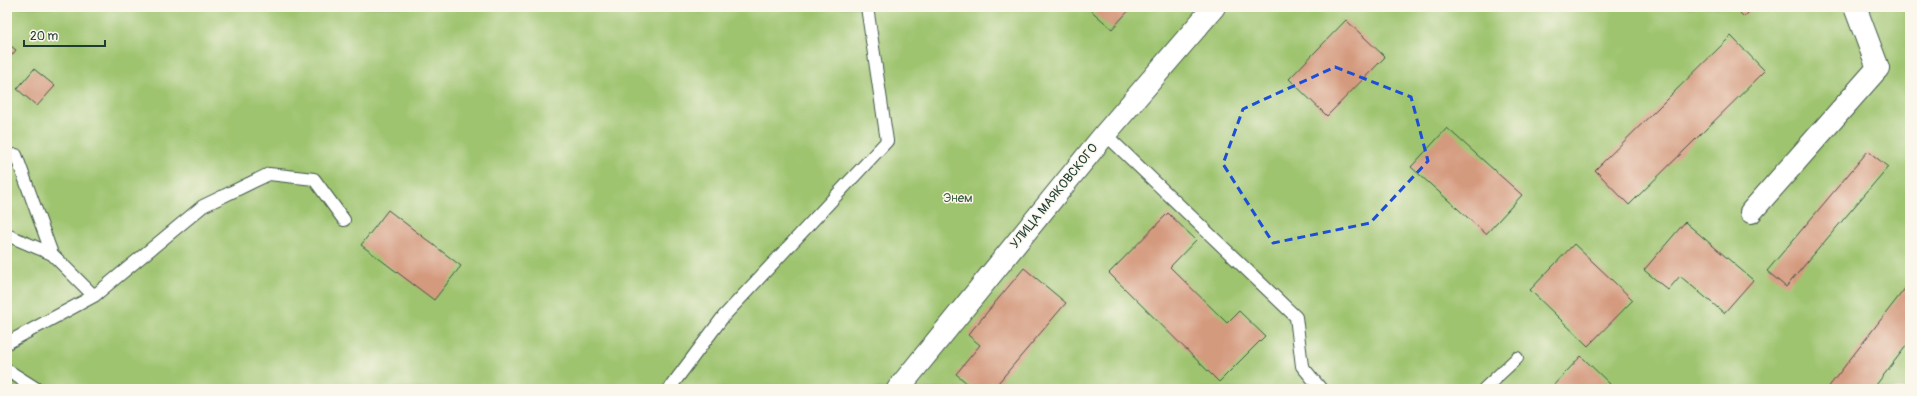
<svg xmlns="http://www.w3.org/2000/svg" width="1917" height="396" viewBox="0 0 1917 396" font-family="Pangolin,sans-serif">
<rect width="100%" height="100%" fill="#fbf7ec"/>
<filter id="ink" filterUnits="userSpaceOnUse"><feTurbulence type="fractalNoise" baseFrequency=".025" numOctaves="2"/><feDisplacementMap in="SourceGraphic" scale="8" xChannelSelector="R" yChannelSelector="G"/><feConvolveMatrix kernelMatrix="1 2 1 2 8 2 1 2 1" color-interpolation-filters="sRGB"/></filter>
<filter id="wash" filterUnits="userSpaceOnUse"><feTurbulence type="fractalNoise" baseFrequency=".012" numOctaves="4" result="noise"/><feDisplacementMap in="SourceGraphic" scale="16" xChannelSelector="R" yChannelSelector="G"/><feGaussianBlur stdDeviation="0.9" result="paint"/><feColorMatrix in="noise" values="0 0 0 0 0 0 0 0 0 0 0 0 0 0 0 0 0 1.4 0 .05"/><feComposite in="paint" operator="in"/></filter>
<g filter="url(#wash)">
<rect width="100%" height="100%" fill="#f3ddc0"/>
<path fill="#9fc46f" stroke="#5f8052" d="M7,7H1910V389H7Z"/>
<g id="blocks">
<path fill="#d49a7e" d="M1087,7H1132L1112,29Z
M1734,7H1754L1744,17Z
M1346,20L1385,57L1327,116L1289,79Z
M1731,36L1765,71L1629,205L1595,170Z
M7,43L16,50L7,61Z
M34,69L55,86L37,106L17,89Z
M1447,128L1522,195L1486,234L1411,167Z
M1868,151L1888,167L1786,287L1767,271Z
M388,210L461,266L434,300L361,245Z
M1168,213L1196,240L1170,267L1227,323L1239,311L1265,336L1219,382L1109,273Z
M1685,222L1753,280L1724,313L1680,276L1668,290L1644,270Z
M1574,244L1633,300L1588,346L1530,290Z
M1024,268L1066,303L993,389H974L956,374L980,345L968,335Z
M1910,282V341L1873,389H1827Z
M1581,356L1610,384L1605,389H1550Z"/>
</g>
</g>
<g filter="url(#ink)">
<use href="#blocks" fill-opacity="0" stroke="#3f5549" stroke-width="1"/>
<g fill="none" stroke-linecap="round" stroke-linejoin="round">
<defs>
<path id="service" d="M1105,134L1296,317L1302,366L1321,389
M16,155L52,254
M7,235L52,254L94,296
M7,343L94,296L203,206L269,174L314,179L344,220
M7,370L37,389
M669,389L723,317L887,141L867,7
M1484,389L1517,358"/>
<path id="minor" d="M1751,212L1878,68L1855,7
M898,389L1105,134L1214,7"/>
</defs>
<use href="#service" stroke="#3f5549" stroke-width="14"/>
<use href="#minor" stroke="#3f5549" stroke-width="24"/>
<use href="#service" stroke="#fff" stroke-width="12"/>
<use href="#minor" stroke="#fff" stroke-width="22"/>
</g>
</g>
<path fill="none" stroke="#1d4ed8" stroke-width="3" stroke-dasharray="8 5" stroke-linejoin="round" d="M1335,67L1411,97L1428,161L1370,223L1273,243L1223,164L1243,109Z"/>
<g text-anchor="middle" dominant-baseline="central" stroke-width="3" stroke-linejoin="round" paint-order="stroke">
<g font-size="13" fill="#1f3d34" stroke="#fbf7ec">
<text transform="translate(1054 196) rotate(-51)">УЛИЦА МАЯКОВСКОГО</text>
</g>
<g font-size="13" fill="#3f5f43" stroke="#fbf7ec">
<text x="958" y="198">Энем</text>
</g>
</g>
<rect width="1917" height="396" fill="none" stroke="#fbf7ec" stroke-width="24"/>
<path d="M24 40v6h81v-6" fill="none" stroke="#1f3d34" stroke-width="2"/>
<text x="30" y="40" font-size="12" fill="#1f3d34" stroke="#fbf7ec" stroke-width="3" paint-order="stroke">20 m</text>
</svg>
